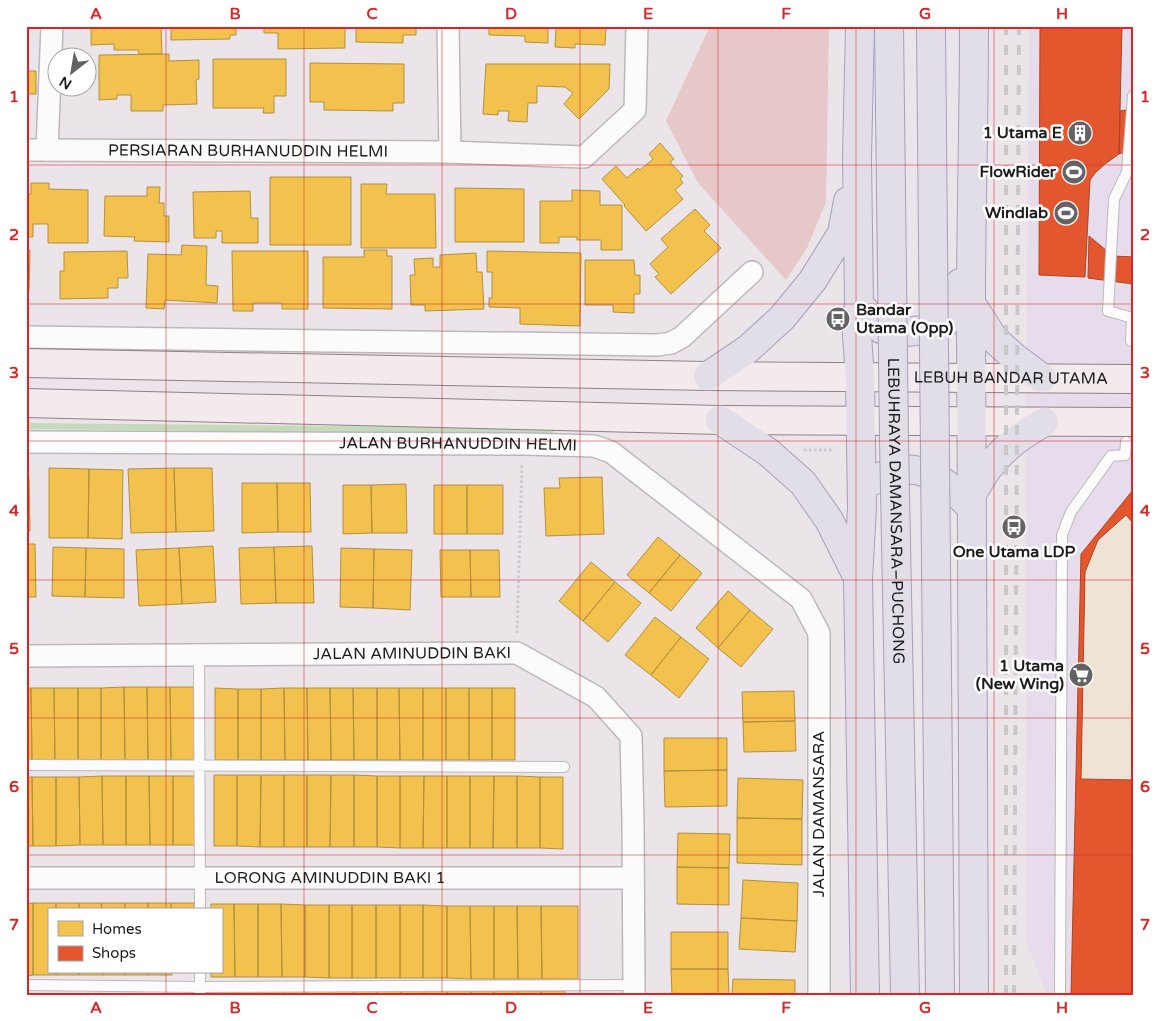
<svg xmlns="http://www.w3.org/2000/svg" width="1159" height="1021" viewBox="0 0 1159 1021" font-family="'Varela Round',sans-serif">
<rect width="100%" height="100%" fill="#ebe5ea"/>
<path fill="#e6dceb" d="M1029,26H1133V995H1047L1026,941L1027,309Z"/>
<path fill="#e6c8c8" d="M710,26H829L826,202L807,248L786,280L698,183L666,121Z"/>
<path fill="#efe3d5" d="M1126,515L1133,523V780L1081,779L1085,572L1098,540Z"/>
<path fill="#f2c14e" stroke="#b2903f" d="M91,26H161L162,54H139L138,50H114V44L91,45Z
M171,26H236V35H230V39L171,40Z
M264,26H345V48L278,49V33H264Z
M356,26H416V35H403V43L356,42Z
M489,26H548V43L525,42V36L489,35Z
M556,26H606L605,45L575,44V48L555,47Z
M169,54V61L199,60V79L196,80L197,104L163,105V111H131V95H117V99L99,100V55Z
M213,59H286V96H274V113H263L264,108H213Z
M310,63L404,64V103H393V111L324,110V102H310Z
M486,64H610L609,89L579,119L564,104L573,93L565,87L537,86V103H528L527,122L508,121L509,111H498V115L483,114Z
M26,71H36V94H26Z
M660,143L674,159L670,162L683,176L680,179L683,183L675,190L683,199L646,231L624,206L625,205L602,179L616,166L627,178L638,168L640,170L653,159L649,154Z
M270,177H351V245H270Z
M31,183H49V189L88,190V243H48V224H33V237H26V194H31Z
M361,184H387L386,194H435L436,248H361Z
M147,187H160L159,203H164V216H169V242L134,241L135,237L104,236L105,196H147Z
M455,188L524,189V242H455Z
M572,190L600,191V205H622V250H601V240H577V237H559V243H540V201H572Z
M250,191L251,218H258V243H222V231H216V238H194L193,192Z
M695,209L710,225L704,231L721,248L671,294L655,277L659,274L650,264L668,247L661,239Z
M182,245L207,246L206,285L218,286L217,303L165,300L164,309L146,308L148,254L181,255Z
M26,250H30L29,291H26Z
M364,250H387V256H392V309L323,308V257H364Z
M127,251L128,278H118V288H108V298L60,299V271H64V252Z
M232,251H308V309H282V303H253V311H233Z
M487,251L581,253L580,326L520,324V308L489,307V298H492V272H487Z
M476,253L477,272H482L484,309L425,311V305H411L410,275H415L414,259L433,258V267H440V255Z
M585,260H634L635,275H640V294H634V313L613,312V305H585Z
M49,468L89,469L88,538H49Z
M174,468L176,532L131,533L128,469Z
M174,468H212L214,531L176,532Z
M89,469L123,470L122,539L88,538Z
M26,477H29L30,531H26Z
M602,477L604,534L546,536L544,488H560L559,478Z
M242,483H277L278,532L242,533Z
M277,483H310L311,532H278Z
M406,484L407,533H372L371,485Z
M343,485H371L372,533L343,534Z
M434,485H467V534H434Z
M467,485H503V534H467Z
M658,537L680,555L649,593L627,575Z
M26,544H35L36,597H26Z
M213,546L216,602L182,604L179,548Z
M312,546L314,603H276L274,547Z
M53,547L86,548L85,597L52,596Z
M274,547L276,603L241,604L239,548Z
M86,548L124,549V598L85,597Z
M179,548L182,604L139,606L136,550Z
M341,548L374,549L373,608L340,607Z
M374,549L412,550L410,610L373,608Z
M440,550H470L471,597H441Z
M470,550H499L500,597H471Z
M680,555L702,573L671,611L649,593Z
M591,562L615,582L583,621L559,601Z
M615,582L641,603L608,642L583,621Z
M728,591L750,610L718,648L696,628Z
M750,610L773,629L741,667L718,648Z
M655,617L681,637L651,675L625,655Z
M681,637L709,659L679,698L651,675Z
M124,687L125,760H101V688Z
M124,687H147L148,760H125Z
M147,687H170L171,760H148Z
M170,687H194L195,760H171Z
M26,688H31L32,761H26Z
M31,688H54L55,761H32Z
M54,688H78V760L55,761Z
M78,688H101V760H78Z
M215,688L238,689V760H215Z
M284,688L285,760H261V689Z
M284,688H307L308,760H285Z
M307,688H330L331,760H308Z
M330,688H353L354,760H331Z
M353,688H377V760H354Z
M377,688H399L400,760H377Z
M399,688H423V760H400Z
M423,688H446V760H423Z
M446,688H469V760H446Z
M469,688H492V760H469Z
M492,688H515V760H492Z
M238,689H261V760H238Z
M794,691L795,721L743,722L742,692Z
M795,721L796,751L744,752L743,722Z
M664,738H727V770L664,771Z
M727,770V806L665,807L664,771Z
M214,775H237V846H214Z
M237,775H261L260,847L237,846Z
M261,775H284V847H260Z
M284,775H307V847H284Z
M307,775H331L330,847H307Z
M331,775H354V847H330Z
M354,775L377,776V847H354Z
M102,776H126V845H103Z
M102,776L103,845H80L79,777Z
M126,776H149L150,845H126Z
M149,776H173V845H150Z
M173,776H196L197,845H173Z
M377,776H400V848L377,847Z
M400,776H424L423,848H400Z
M424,776H447V848H423Z
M447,776H470V848H447Z
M470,776H494L493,848H470Z
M494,776H517V848H493Z
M517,776L540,777V848H517Z
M26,777H32L33,846H26Z
M32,777H56V846H33Z
M56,777H79L80,845L56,846Z
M540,777H563V849L540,848Z
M738,778L803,780L802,819L737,818Z
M737,818L802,819V865L737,863Z
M678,833L730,834L729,868L677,867Z
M677,867L729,868V905L677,904Z
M743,880L798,883L797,921L741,918Z
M33,903V975L26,976V904Z
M33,903H56V910H49V972H56V975H33Z
M56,903H79V910H56Z
M79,903H101L102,910H79Z
M101,903H125V910H102Z
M125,903H148V910H125Z
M148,903H171V910H148Z
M171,903H194V910H171Z
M211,904H234L235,977H211V972H221V910H211Z
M234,904H258V977H235Z
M258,904H281L282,977H258Z
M281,904L305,905V977H282Z
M305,905H329V978L305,977Z
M329,905H352V978H329Z
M352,905H376V978H352Z
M376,905H400V978H376Z
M400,905H423V978H400Z
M423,905L447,906V978H423Z
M447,906H470L471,979L447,978Z
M470,906H494V979H471Z
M494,906H517L518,979H494Z
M517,906H541L542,979H518Z
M541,906H578V979H542Z
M741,918L797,921L795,952L739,949Z
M671,932H728V969H671Z
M671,969H728L729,995H672Z
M56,972H79V975H56Z
M79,972H102L103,975H79Z
M102,972H125V975H103Z
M125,972H148V975H125Z
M148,972H172V975H148Z
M733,979L795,980V995H732Z
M214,990H237V995H214Z
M237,990H261V995H237Z
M261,990H284V995H261Z
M284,990L307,991V995H284Z
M307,991H331V995H307Z
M331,991H354V995H331Z
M354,991H377V995H354Z
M377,991H401V995H377Z
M401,991H424V995H401Z
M424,991H447V995H424Z
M447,991H471V995H447Z
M471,991H494V995H471Z
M494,991H518V995H494Z
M518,991H541V995H518Z
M541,991H565V995H541Z"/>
<path fill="#e4572e" stroke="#a84529" d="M1040,26H1122L1119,154L1105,164L1095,173L1090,180L1085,277L1039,275Z
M1133,109V149L1119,154L1120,111Z
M1089,236L1113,256L1133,257V284L1088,278Z
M1133,490V523L1126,515L1098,540L1085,572L1081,779L1133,780V995H1071L1081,554Z"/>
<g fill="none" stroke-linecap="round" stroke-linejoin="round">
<path stroke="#c3dabb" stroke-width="6" d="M26,426L551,431"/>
<defs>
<path id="lane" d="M1133,96L1127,172L1114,199L1108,311L1133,318
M1131,341L1132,318
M199,655L200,910
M26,765L564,767
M200,972V995
M26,985L200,987L634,985
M1060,995L1062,535L1071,512L1111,456L1125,455L1126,442"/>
<g id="street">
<path d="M448,26L450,152"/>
<path id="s1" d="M26,150L450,152L584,157L635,110L637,26"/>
<path d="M47,150L52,26"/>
<path d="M26,337L658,345L671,343L682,337L752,272"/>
<path id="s2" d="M26,442L523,444L594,446L611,452L801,599L819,633V995"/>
<path id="s3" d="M26,656L517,653L596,697L631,736L633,821L634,995"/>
<path id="s4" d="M26,878H633"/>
</g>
<g id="secondary">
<path id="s5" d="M26,363L708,376L1133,379"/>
<path d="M26,403L720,420L1133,422"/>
</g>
<path id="highway" d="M860,26L857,157L859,304L856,322L860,377L862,508L858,579L865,995
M974,26C974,119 971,211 971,304C970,534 972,764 974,995
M971,303L994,339L1014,357L1042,378
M859,304L881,329L906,332L922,330L946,322L958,311L960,283
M708,376L748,349L782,318L813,280L842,233L848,201
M720,420L768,452L803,483L829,520L858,578
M873,481C913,455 944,477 971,508
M971,496C978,484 985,470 995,460C1008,444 1026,433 1044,422"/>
</defs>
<use href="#lane" stroke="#bbb8ba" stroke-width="12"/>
<use href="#street" stroke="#bbb8ba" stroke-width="24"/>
<use href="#secondary" stroke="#927f87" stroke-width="30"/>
<use href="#highway" stroke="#a79ebc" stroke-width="30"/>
<path stroke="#cfc6d4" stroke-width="3" stroke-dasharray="2.5 2.5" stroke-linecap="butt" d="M804,450H832
M517,633L522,464"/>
<use href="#lane" stroke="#fcfbfc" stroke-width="10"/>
<use href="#street" stroke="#fcfbfc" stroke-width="21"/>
<use href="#secondary" stroke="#f2eaed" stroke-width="28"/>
<use href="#highway" stroke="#e2dee7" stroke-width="28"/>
<path stroke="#c9c8c9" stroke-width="4" stroke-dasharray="10 10" stroke-linecap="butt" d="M1006,995V26
M1014,995L1019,26"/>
<defs>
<g id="highway-bridge">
<path id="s6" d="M889,26L894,441L905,995"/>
<path d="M931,26L940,995"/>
</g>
</defs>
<use href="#highway-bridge" stroke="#a79ebc" stroke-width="30" stroke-linecap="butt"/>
<use href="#highway-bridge" stroke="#e2dee7" stroke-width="28"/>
</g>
<path fill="none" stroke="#d62828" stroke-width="1" stroke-opacity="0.55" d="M166,26V910M304,26V995M442,26V995M580,26V995M718,26V995M856,26V995M994,26V995M26,165H1133M26,304H1133M26,441H1133M26,580H1133M26,718H1133M26,855H1133M166,972V995"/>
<defs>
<symbol id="building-disc" viewBox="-11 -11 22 22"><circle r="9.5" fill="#646264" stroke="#fff"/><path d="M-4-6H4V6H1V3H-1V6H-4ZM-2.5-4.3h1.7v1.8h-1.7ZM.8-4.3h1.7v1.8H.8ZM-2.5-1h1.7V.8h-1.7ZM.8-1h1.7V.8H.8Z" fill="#fff"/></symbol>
<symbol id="stadium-disc" viewBox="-11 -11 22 22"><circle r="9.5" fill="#646264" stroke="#fff"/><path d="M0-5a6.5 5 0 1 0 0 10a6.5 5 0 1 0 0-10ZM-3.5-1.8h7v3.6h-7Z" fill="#fff"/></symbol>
<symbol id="bus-disc" viewBox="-11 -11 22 22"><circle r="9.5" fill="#646264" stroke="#fff"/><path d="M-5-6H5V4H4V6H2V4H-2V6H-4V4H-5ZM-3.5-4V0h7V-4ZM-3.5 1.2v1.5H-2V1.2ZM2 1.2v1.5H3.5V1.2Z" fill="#fff"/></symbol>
<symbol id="supermarket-disc" viewBox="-11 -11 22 22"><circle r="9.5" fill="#646264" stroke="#fff"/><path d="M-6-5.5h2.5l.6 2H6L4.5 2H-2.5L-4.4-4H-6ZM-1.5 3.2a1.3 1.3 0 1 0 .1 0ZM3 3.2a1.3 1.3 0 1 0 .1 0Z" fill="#fff"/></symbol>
</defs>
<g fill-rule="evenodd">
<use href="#building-disc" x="1066" y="119" width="28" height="28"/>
<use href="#stadium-disc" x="1060" y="158" width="28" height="28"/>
<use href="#stadium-disc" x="1052" y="199" width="28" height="28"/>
<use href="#bus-disc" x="824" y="305" width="28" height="28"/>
<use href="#bus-disc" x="1000" y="513" width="28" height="28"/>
<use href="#supermarket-disc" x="1067" y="661" width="28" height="28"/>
</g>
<g text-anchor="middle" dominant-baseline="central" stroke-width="5" stroke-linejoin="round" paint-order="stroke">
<g font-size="16" font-weight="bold" fill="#1c1c1c" stroke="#fff" text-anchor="end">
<text x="1062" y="133">1 Utama E</text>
<text x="1056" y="172">FlowRider</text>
<text x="1048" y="213">Windlab</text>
<text x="856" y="310" text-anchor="start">Bandar<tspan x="856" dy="18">Utama (Opp)</tspan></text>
<text x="1014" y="552" text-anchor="middle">One Utama LDP</text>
<text x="1064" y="666">1 Utama<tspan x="1064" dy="18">(New Wing)</tspan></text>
</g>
<g font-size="16" fill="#1c1c1c" stroke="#fff">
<text stroke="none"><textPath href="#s1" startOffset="222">PERSIARAN BURHANUDDIN HELMI</textPath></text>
<text stroke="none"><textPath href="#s5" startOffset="985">LEBUH BANDAR UTAMA</textPath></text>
<text stroke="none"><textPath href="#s2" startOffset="432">JALAN BURHANUDDIN HELMI</textPath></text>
<text stroke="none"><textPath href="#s6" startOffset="485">LEBUHRAYA DAMANSARA–PUCHONG</textPath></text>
<text stroke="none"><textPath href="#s3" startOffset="386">JALAN AMINUDDIN BAKI</textPath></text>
<text transform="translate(819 814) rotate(-90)">JALAN DAMANSARA</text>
<text stroke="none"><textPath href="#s4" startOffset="304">LORONG AMINUDDIN BAKI 1</textPath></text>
</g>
</g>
<rect width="1159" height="1021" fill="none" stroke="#ffffff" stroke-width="55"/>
<rect x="48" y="908" width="175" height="65" fill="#ffffff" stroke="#a4a4a4"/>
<rect x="58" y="921" width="25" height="15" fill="#f2c14e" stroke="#a4a4a4"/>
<text x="92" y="934" font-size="15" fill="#1c1c1c">Homes</text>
<rect x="58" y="946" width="25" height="15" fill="#e4572e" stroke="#a4a4a4"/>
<text x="92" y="958" font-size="15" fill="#1c1c1c">Shops</text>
<g transform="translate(72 72) rotate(211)"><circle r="24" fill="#ffffff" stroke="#a4a4a4"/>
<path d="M0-4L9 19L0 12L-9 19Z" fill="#646264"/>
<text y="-8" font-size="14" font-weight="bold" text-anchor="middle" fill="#1c1c1c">N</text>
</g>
<rect x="28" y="28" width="1104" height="966" fill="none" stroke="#d62828" stroke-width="2"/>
<g font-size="16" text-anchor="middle" font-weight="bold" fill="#d62828">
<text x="96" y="19">A</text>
<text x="235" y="19">B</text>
<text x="372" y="19">C</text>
<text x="511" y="19">D</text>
<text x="648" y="19">E</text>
<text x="786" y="19">F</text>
<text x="925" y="19">G</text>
<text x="1062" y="19">H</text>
<text x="14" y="102">1</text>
<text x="1145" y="102">1</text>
<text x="14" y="240">2</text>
<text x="1145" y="240">2</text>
<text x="14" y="378">3</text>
<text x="1145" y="378">3</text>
<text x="14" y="516">4</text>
<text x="1145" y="516">4</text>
<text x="14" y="654">5</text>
<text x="1145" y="654">5</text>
<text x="14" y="792">6</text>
<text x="1145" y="792">6</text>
<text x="14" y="930">7</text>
<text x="1145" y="930">7</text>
<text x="96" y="1013">A</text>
<text x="235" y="1013">B</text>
<text x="372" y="1013">C</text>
<text x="511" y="1013">D</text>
<text x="648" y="1013">E</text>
<text x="786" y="1013">F</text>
<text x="925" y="1013">G</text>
<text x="1062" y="1013">H</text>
</g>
</svg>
